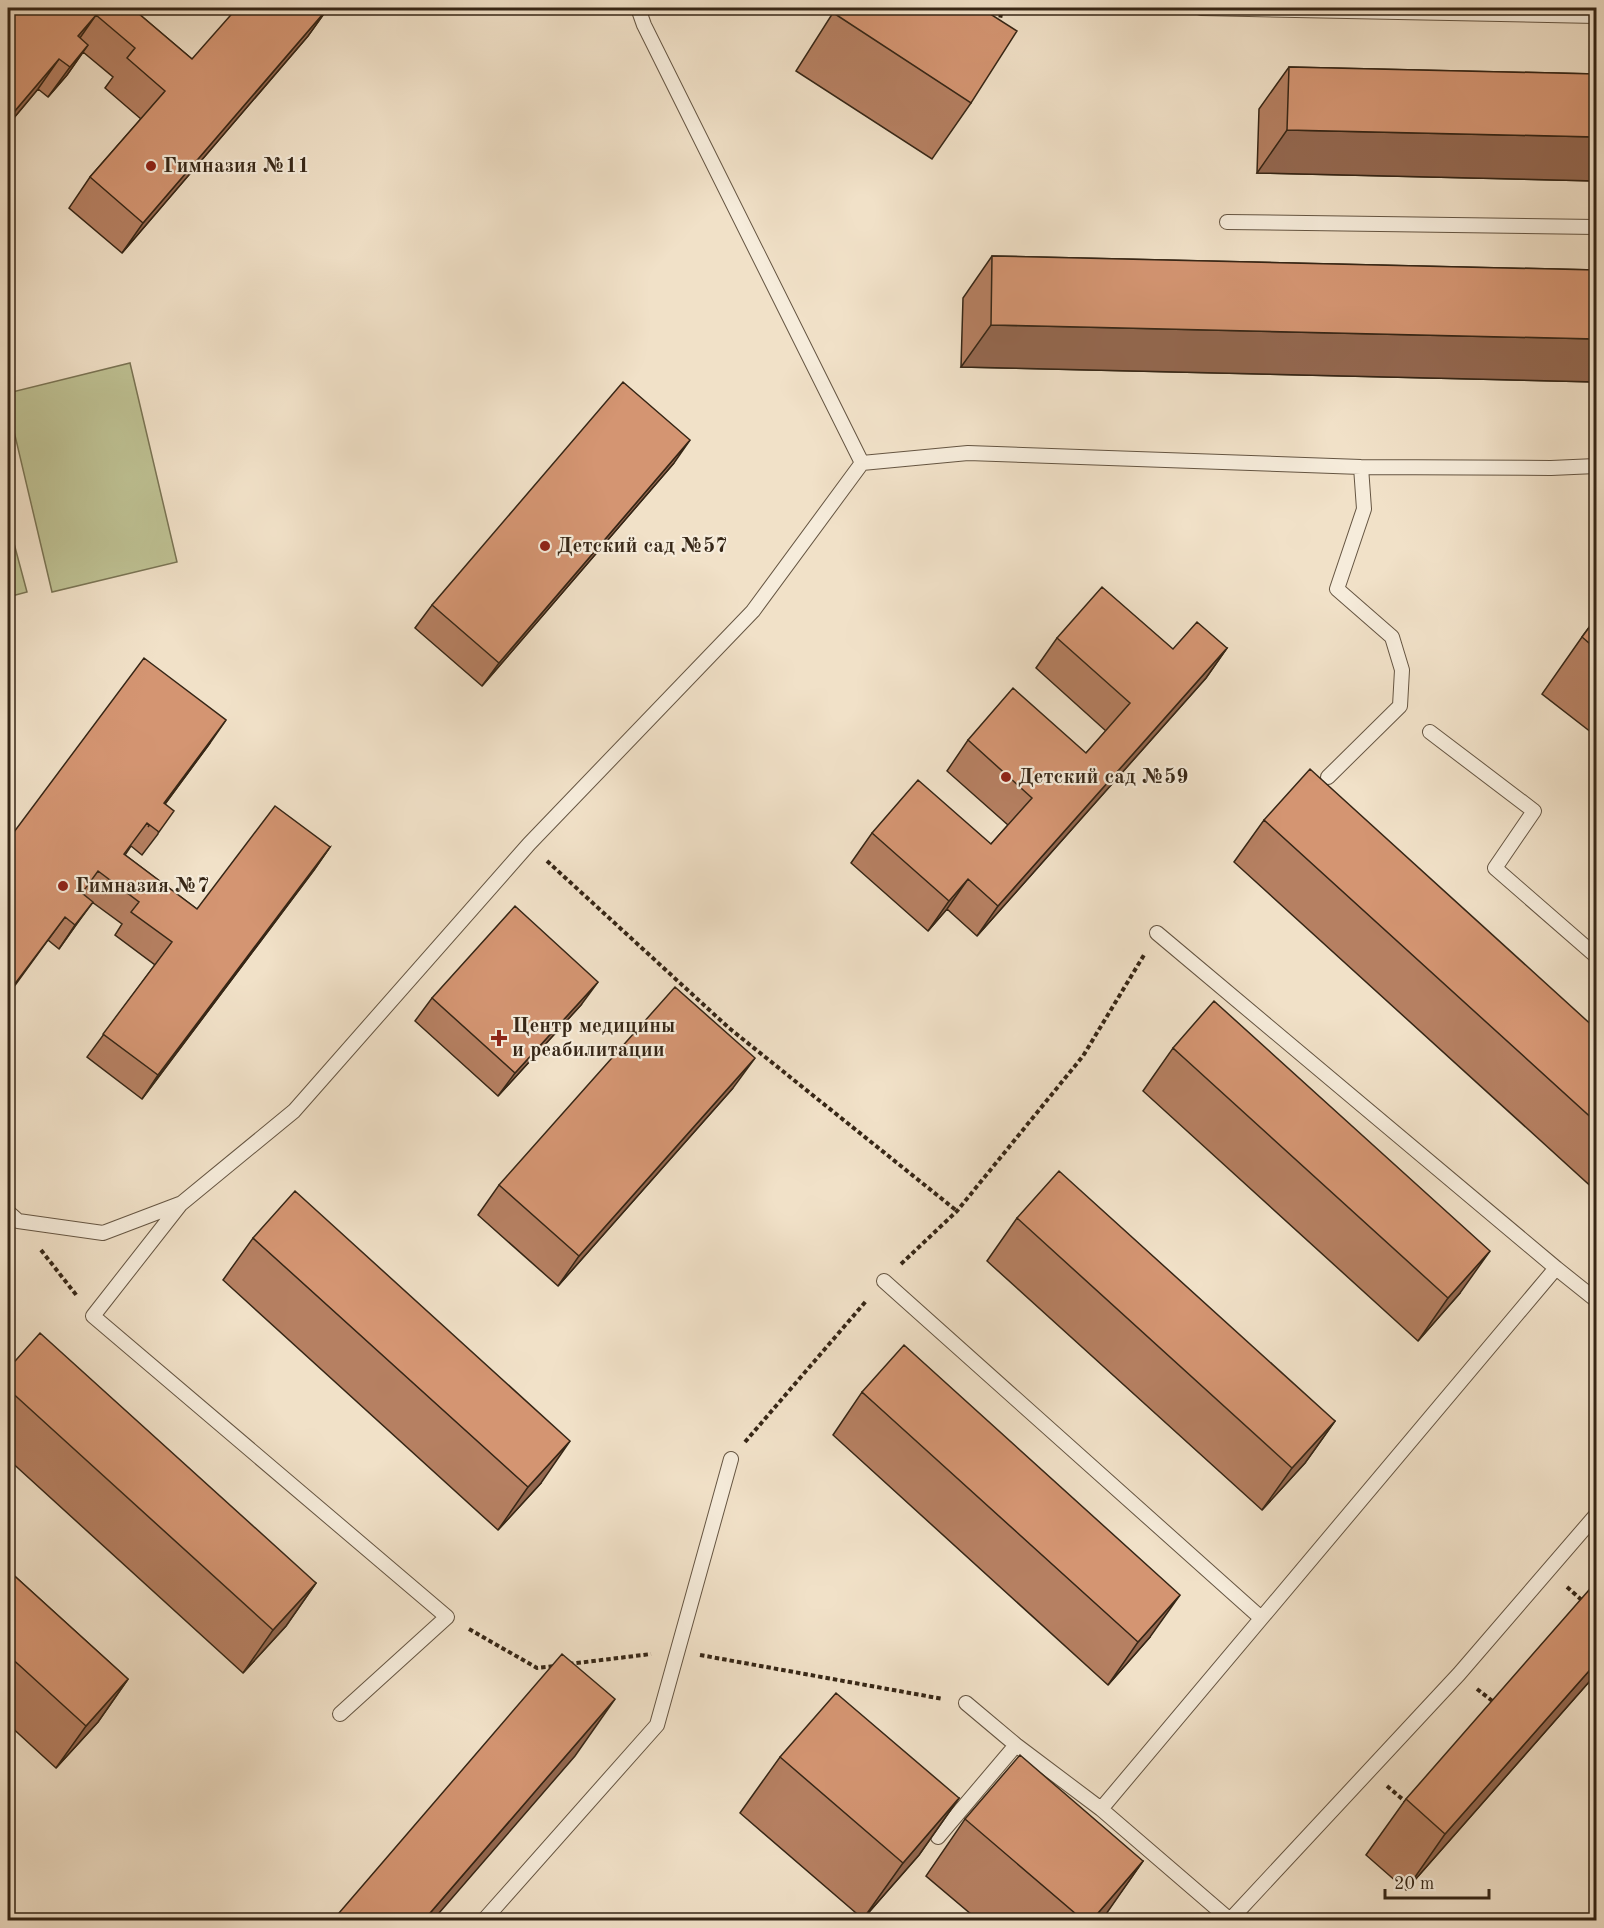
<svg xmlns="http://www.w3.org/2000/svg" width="1604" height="1928" viewBox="0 0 1604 1928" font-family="'Old Standard TT',serif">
<rect width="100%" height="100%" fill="#f1e1c8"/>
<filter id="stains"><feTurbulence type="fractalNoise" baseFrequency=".00333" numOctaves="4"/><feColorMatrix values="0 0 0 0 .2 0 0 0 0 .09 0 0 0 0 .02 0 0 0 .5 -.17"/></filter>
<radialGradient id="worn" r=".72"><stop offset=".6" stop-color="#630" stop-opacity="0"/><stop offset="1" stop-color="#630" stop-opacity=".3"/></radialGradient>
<path fill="#bec193" stroke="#7a7454" stroke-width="1.5" d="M130,363L177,562L52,592L8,406V393Z
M8,521L27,592L8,597Z"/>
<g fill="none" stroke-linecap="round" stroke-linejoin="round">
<defs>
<path id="service" d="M638,8L644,25L862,463
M1201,8L1596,16
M1227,222L1596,227
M1430,732L1534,811L1495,868L1596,956
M1328,777L1400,706L1402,670L1392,637L1337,589L1364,509L1361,467
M1157,933L1556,1268
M180,1205L93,1316L447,1617L340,1714
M8,1212L18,1221L103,1233L182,1203L294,1111L529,844L753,611L862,463L968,453L1361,467L1551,468L1596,466
M884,1281L1261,1618
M966,1703L1016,1745L1101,1809
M938,1837L1016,1745
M484,1920L657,1725L731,1459
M1230,1920L1101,1809L1556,1268L1596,1300
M1230,1920L1459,1674L1596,1515"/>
</defs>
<use href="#service" stroke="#655542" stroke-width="16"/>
<path stroke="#362616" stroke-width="4" stroke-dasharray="4.5 3" stroke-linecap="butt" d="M999,25L1002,8
M547,861L729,1028L957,1211
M41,1250L77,1296
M901,1264L957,1211L1083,1056L1144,955
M745,1442L867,1300
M1567,1587L1584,1602
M469,1629L537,1668L556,1666
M700,1655L943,1699
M569,1664L651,1654
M1477,1689L1495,1703
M1387,1786L1407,1803"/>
<use href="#service" stroke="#f6ecdb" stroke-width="14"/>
</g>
<path fill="#b68062" stroke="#362616" stroke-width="1.5" d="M8,8H132L192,59L328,8L308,36L122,253L69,208L90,177L141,119L105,88L113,77L83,52L67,75L48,97L38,89L8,125Z
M815,8H826L823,13Z
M836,8H981L971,103L932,159L796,71Z
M1289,67L1596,74V181L1257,173L1259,109Z
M992,256L1596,270V382L961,367L963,298Z
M674,463L482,686L415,628L432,605Z
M1596,618V736L1542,694L1582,637Z
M1057,638L1173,649L1227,648L1206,678L977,936L947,909L928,931L851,863L872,833L991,844L1008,825L947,771L968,740L1086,753L1106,731L1036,668Z
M210,743L165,804L158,834L142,855L131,846L125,855L197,909L330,847L314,870L142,1099L87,1057L155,965L115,935L122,924L92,902L59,949L48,940L8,840Z
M1264,820L1596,1029V1191L1234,862Z
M432,998L581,1005L498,1096L415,1021Z
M1173,1048L1460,1293L1418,1341L1143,1091Z
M733,1088L558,1286L478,1215L499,1185Z
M1017,1218L1335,1421L1305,1463L1262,1510L987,1261Z
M253,1238L541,1483L498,1530L223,1280Z
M8,1369L316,1583L286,1626L243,1673L8,1459Z
M862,1392L1150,1637L1108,1685L833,1435Z
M8,1570L128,1679L98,1722L56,1768L8,1724Z
M1596,1674L1406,1890L1366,1855L1406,1799Z
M780,1757L959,1798L919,1855L863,1919L740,1813Z
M965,1819L1143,1861L1101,1920H978L926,1876Z"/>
<path fill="#946850" stroke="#362616" stroke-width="1.5" d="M328,8L308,36L122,253L143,223Z
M96,15L75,45L78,36Z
M88,45L67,75L48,97L70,67Z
M59,59L38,89L8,125V119Z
M1287,130L1596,137V181L1257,173Z
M991,325L1596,339V382L961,367Z
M690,440L674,463L482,686L499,663Z
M1227,648L1206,678L977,936L998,906Z
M226,720L210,743L148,827L164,803Z
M330,847L314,870L142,1099L158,1075Z
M968,879L947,909L928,931L949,901Z
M93,902L76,925L59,949L75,925Z
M65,917L48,940L8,995V993Z
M598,982L581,1005L498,1096L515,1073Z
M755,1058L733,1088L558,1286L579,1256Z
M1490,1251L1460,1293L1418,1341L1448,1298Z
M1335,1421L1305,1463L1262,1510L1292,1468Z
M570,1441L541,1483L498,1530L528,1487Z
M316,1583L286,1626L243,1673L273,1630Z
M1180,1595L1150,1637L1108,1685L1138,1642Z
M1596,1663V1674L1406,1890L1445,1834Z
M128,1679L98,1722L56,1768L86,1726Z
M615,1699L575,1756L433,1920H424Z
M959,1798L919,1855L863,1919L903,1863Z
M1143,1861L1104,1917L1101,1920H1092Z"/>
<path fill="#d49572" stroke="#362616" stroke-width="1.5" d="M8,8H132L192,59L237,8H328L143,223L90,177L165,91L127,58L135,48L96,15L78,36L88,45L70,67L59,59L8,119Z
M840,8H981L1017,31L971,103L835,14Z
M1289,67L1596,74V137L1287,130Z
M992,256L1596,270V339L991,325Z
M623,382L690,440L499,663L432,605Z
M1102,587L1173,649L1197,622L1227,648L998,906L968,879L949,901L872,833L918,780L991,844L1032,798L968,740L1013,688L1086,753L1130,703L1057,638Z
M1596,618V649L1582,637Z
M144,658L226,720L164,803L174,811L159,832L147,823L124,854L197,909L275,806L330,847L158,1075L103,1034L172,942L131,912L139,902L98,871L82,893L93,902L75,925L65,917L8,993V840Z
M1310,769L1596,1029V1122L1264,820Z
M515,906L598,982L515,1073L432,998Z
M675,987L755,1058L579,1256L499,1185Z
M1214,1001L1490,1251L1448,1298L1173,1048Z
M1059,1171L1335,1421L1292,1468L1017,1218Z
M295,1191L570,1441L528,1487L253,1238Z
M40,1333L316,1583L273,1630L8,1389V1369Z
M904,1345L1180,1595L1138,1642L862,1392Z
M8,1570L128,1679L86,1726L8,1655Z
M1596,1582V1663L1445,1834L1406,1799Z
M562,1654L615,1699L424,1920H333Z
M836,1693L959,1798L903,1863L780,1757Z
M1020,1755L1143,1861L1092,1920H1083L965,1819Z"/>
<g fill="#8f2418" stroke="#f6ecdb" stroke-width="2">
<circle cx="151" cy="166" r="6"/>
<circle cx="545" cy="546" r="6"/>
<circle cx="1006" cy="777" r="6"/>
<circle cx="63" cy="886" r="6"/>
<path d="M496 1029h6v6h6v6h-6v6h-6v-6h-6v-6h6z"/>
</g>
<g text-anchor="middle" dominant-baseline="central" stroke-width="4.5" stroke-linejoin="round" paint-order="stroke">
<g font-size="21" font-weight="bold" fill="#362616" stroke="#f6ecdb" text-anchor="start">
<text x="163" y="166">Гимназия №11</text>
<text x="557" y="546">Детский сад №57</text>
<text x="1018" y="777">Детский сад №59</text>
<text x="75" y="886">Гимназия №7</text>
<text x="512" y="1026">Центр медицины<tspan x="512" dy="24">и реабилитации</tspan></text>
</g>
</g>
<rect width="1604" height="1928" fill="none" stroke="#f1e1c8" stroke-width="30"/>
<rect x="9" y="9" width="1586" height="1910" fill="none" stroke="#362616" stroke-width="3"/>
<rect x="15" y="15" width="1574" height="1898" fill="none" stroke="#362616" stroke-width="1.5"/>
<path d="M1385 1889v9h104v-9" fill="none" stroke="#362616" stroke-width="3"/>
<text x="1394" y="1889" font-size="18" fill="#362616" stroke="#f6ecdb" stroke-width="4.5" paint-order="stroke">20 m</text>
<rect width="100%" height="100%" filter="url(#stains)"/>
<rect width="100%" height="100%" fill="url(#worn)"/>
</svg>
